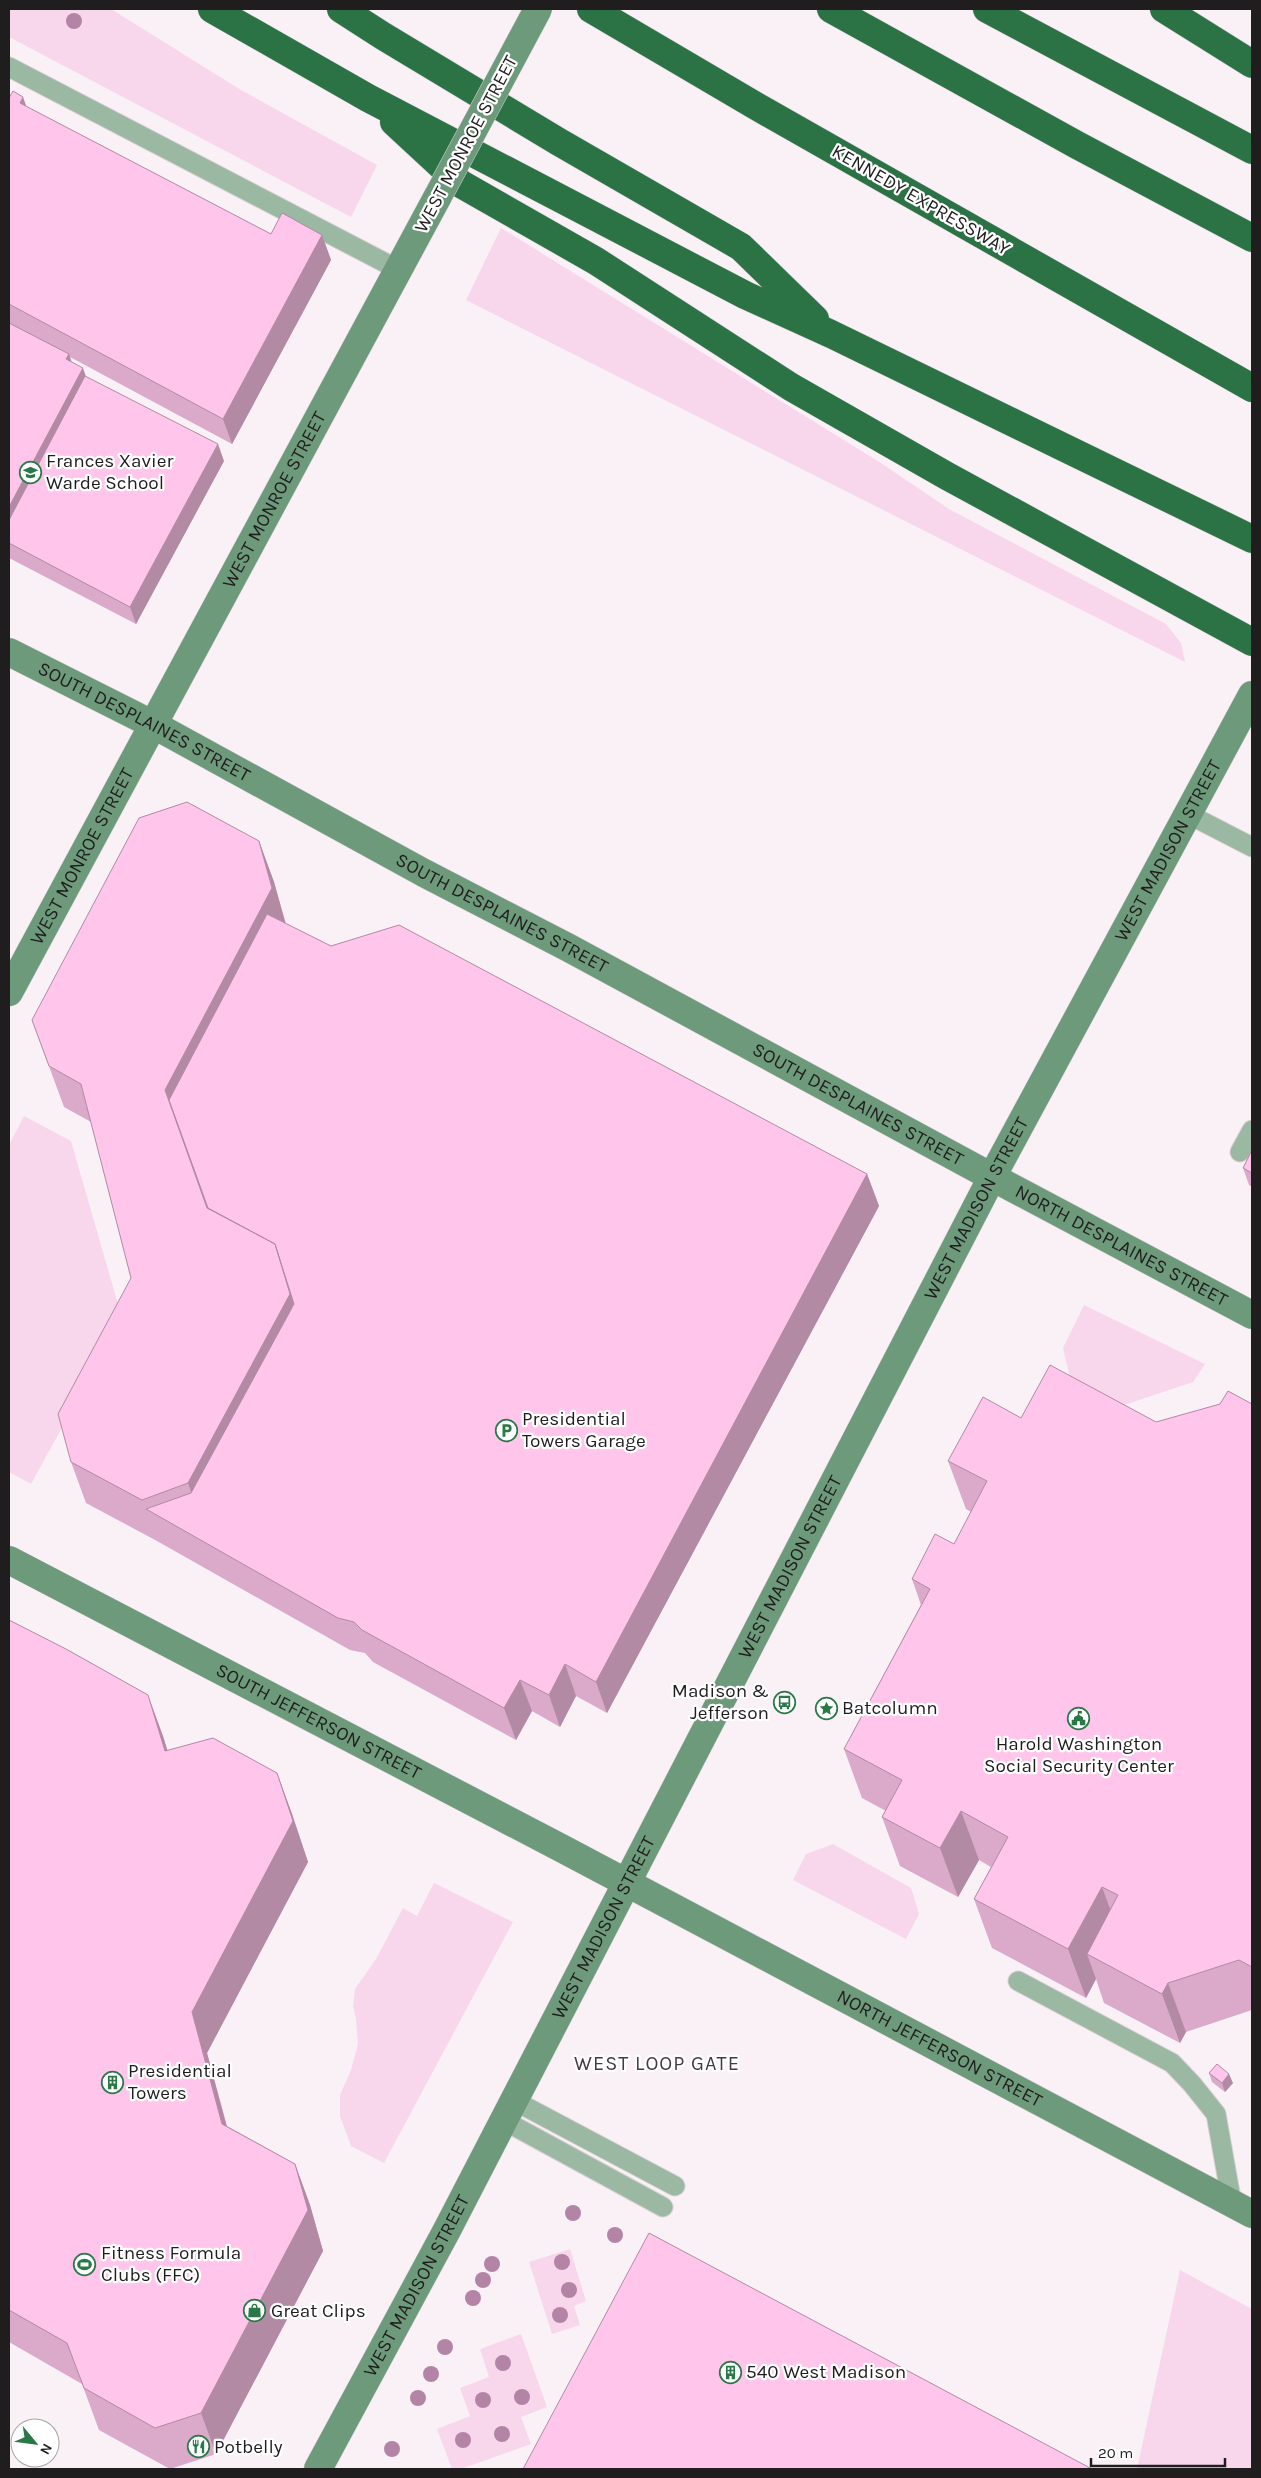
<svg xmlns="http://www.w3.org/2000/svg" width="1261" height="2478" viewBox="0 0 1261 2478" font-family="Karla,sans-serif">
<rect width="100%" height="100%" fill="#f9f1f6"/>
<path fill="#f8d7ec" d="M9,9H111L241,90L377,165L351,217L9,37Z
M501,228L881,463L949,509L1166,624L1181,643L1185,662L466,300Z
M24,1116L71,1141L122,1318L31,1484L9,1472V1145Z
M1084,1305L1205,1364L1193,1382L1100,1413L1075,1398L1063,1348Z
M833,1844L911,1888L919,1914L906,1939L793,1880L806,1854Z
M434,1883L513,1922L384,2163L351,2146L340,2116V2095L351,2070L358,2044L356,2019L353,2006L355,1989L376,1959L403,1908L417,1916Z
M570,2249L586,2301L574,2306L580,2325L552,2334L529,2262Z
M1180,2270L1252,2309V2469H1137Z
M521,2334L547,2407L521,2417L531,2444L461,2469H452L437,2429L470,2416L460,2388L489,2377L480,2349Z"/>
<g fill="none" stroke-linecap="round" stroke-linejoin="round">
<defs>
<path id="service" d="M9,67L399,270
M1188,814L1252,847
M1240,1152L1252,1130
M1018,1981L1172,2063L1192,2084L1216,2114L1232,2204
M513,2100L675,2186
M503,2120L663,2207"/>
<g id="secondary">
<path id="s1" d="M9,652L154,725L424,873L569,948L992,1177L1252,1315"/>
<path id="s2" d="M9,992L438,196"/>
<path id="s3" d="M9,1560L563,1849L1252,2214"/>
<path id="s4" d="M318,2469L447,2230L992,1177L1252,695"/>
</g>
<path id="motorway" d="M212,9L368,98L745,295L831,334L1252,539
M341,9L383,36L559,142L741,247L815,319
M591,9L756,106L1252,388
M831,9L1077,145L1252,238
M987,9L1252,150
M1164,9L1252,64
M394,122L461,184L596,261L791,387L947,476L1252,642"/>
</defs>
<use href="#service" stroke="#d6cfd4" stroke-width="21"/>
<use href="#secondary" stroke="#d6cfd4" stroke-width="29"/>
<use href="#motorway" stroke="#d6cfd4" stroke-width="29"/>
<use href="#service" stroke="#9ab8a2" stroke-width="19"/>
<use href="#secondary" stroke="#6d9a7a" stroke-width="28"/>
<use href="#motorway" stroke="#2b7245" stroke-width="28"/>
<defs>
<path id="secondary-bridge" d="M438,196L538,9"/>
</defs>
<use href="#secondary-bridge" stroke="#d6cfd4" stroke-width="29" stroke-linecap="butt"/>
<use href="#secondary-bridge" stroke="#6d9a7a" stroke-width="28"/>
</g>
<g fill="#b384a6">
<circle cx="74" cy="21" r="8"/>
<circle cx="573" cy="2213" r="8"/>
<circle cx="615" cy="2235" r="8"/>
<circle cx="562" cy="2262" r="8"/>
<circle cx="492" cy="2264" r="8"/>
<circle cx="483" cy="2280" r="8"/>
<circle cx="569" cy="2290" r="8"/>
<circle cx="473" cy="2298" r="8"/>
<circle cx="560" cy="2315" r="8"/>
<circle cx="445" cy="2347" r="8"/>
<circle cx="503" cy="2363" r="8"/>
<circle cx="431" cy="2374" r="8"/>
<circle cx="522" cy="2397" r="8"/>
<circle cx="418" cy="2398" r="8"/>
<circle cx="483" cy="2400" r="8"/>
<circle cx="502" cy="2434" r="8"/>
<circle cx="463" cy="2440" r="8"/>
<circle cx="392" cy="2449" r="8"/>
</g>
<path fill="#dba9ca" d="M9,98L27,107L271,234L322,235L331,260L232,444L70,357L71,362L85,376L224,461L136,624L9,558Z
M259,841L274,882L286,924L331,946L867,1174L879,1206L607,1713L576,1696L560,1727L532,1711L516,1740L373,1662L365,1653L350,1650L157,1541L86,1503L71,1462L131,1278L91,1122L64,1107L32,1020Z
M1252,1150V1187L1249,1185L1243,1168Z
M1252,1404V2010L1186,2032L1180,2043L1104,2003L1096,1979L1086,1998L992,1948L974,1899L991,1867L979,1860L958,1897L900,1866L882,1817L886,1811L862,1798L844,1749L921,1605L912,1579L954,1544L971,1512L966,1509L948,1461L1021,1418L1156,1422Z
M9,1620L163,1736L167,1750L277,1773L292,1814L308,1862L207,2053L227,2126L295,2164L310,2205L323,2251L216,2454L170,2469L99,2430L82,2384L9,2342Z
M1209,2073L1233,2083L1225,2092L1212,2082Z"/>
<path fill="#b28aa4" d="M23,97L32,122L20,103Z
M322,235L331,260L232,444L223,419Z
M69,354L77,378L83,368L92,394L9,543V507L66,359Z
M218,444L224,461L136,624L130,607Z
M259,841L274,882L287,929L222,1249L165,1090Z
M867,1174L879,1206L607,1713L596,1682Z
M290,1286L305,1336L203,1525L188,1483Z
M565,1664L576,1696L560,1727L549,1695Z
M520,1680L532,1711L516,1740L504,1708Z
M148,1695L163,1736L180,1792L165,1751Z
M277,1773L292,1814L308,1862L207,2053L237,2165L222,2124L192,2012Z
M961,1811L979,1860L958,1897L940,1848Z
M1102,1887L1120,1936L1087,1954L1096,1979L1086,1998L1068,1949Z
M1168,1983L1186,2032L1180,2043L1162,1994Z
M1229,2074L1233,2083L1225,2092L1222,2083Z
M295,2164L310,2205L323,2251L216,2454L201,2413Z"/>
<path fill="#ffc5eb" stroke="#b28aa4" d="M13,91L23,97L20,103L271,234L282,213L322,235L223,419L9,304V98Z
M9,323L69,354L66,359L83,368L9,507Z
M85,376L218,444L130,607L9,543V520Z
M187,802L259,841L272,888L165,1090L207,1208L275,1244L290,1294L188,1483L142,1500L71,1462L58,1414L131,1278L81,1084L49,1066L32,1020L139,818Z
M267,914L331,946L399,925L867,1174L596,1682L565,1664L549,1695L520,1680L504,1708L362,1630L354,1622L338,1618L146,1509L191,1493L294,1304L275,1244L208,1208L169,1100Z
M1252,1150V1173L1243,1168Z
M1050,1365L1156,1422L1220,1404L1228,1391L1252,1404V1967L1239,1960L1168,1983L1162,1994L1087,1954L1118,1895L1102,1887L1068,1949L974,1899L1008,1837L961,1811L940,1848L882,1817L902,1780L844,1749L930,1589L912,1579L935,1534L954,1544L987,1481L948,1461L983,1397L1021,1418Z
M9,1620L66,1649L148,1695L165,1751L213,1738L277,1773L293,1821L192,2012L222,2124L295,2164L308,2210L201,2413L155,2428L84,2388L67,2343L9,2310Z
M1217,2064L1229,2074L1222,2083L1209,2073Z
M649,2233L1092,2469H523Z"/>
<defs>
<symbol id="school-ring" viewBox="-11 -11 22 22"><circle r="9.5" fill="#fff" stroke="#2a7847" stroke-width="1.5"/><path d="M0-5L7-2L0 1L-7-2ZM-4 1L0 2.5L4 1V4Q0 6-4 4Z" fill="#2a7847"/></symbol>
<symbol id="parking-ring" viewBox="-11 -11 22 22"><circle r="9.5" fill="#fff" stroke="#2a7847" stroke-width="1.5"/><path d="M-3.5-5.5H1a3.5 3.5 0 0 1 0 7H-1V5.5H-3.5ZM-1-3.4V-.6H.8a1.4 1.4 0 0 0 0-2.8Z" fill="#2a7847"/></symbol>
<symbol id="bus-ring" viewBox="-11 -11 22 22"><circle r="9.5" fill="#fff" stroke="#2a7847" stroke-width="1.5"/><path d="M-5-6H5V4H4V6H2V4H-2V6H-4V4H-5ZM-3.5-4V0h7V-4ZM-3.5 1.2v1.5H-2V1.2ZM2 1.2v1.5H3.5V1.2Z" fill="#2a7847"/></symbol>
<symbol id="sight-ring" viewBox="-11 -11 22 22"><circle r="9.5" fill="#fff" stroke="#2a7847" stroke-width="1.5"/><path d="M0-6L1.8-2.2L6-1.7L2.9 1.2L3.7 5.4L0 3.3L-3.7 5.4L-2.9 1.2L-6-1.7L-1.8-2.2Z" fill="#2a7847"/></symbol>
<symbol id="civic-ring" viewBox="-11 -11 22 22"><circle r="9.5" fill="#fff" stroke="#2a7847" stroke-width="1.5"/><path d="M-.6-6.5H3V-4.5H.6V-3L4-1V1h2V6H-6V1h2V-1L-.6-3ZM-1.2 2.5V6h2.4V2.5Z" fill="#2a7847"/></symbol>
<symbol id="building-ring" viewBox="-11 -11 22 22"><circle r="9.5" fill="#fff" stroke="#2a7847" stroke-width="1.5"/><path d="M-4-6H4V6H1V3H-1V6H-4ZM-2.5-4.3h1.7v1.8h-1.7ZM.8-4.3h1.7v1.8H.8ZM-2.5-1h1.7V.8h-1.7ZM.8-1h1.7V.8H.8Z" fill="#2a7847"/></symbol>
<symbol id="stadium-ring" viewBox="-11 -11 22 22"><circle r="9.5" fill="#fff" stroke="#2a7847" stroke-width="1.5"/><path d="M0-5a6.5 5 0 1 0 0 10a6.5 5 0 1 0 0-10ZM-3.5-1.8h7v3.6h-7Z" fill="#2a7847"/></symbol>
<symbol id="shop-ring" viewBox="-11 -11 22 22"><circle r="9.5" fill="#fff" stroke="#2a7847" stroke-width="1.5"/><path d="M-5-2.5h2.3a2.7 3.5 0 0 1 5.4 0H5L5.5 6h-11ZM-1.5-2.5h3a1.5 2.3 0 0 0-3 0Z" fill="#2a7847"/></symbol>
<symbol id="restaurant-ring" viewBox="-11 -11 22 22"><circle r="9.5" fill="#fff" stroke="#2a7847" stroke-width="1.5"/><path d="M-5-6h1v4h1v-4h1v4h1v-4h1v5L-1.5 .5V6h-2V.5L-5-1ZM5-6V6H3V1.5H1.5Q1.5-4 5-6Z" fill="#2a7847"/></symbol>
</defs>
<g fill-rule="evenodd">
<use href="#school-ring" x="18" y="460" width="25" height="25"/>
<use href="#parking-ring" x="494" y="1418" width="25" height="25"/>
<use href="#bus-ring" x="772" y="1690" width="25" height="25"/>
<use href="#sight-ring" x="814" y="1696" width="25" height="25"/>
<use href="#civic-ring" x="1066" y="1706" width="25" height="25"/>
<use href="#building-ring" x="100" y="2070" width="25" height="25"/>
<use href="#stadium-ring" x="72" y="2252" width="25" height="25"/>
<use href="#shop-ring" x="242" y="2298" width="25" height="25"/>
<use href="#building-ring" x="718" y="2360" width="25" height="25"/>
<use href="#restaurant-ring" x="186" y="2434" width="25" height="25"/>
</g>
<g text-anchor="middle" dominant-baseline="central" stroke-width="4.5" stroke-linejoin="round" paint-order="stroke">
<g font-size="19" fill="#201d1f" stroke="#fff">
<text transform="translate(466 144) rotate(-62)">WEST MONROE STREET</text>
<text transform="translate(921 200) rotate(30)">KENNEDY EXPRESSWAY</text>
<text stroke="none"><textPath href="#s2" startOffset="559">WEST MONROE STREET</textPath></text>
<text stroke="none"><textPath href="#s1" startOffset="152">SOUTH DESPLAINES STREET</textPath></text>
<text stroke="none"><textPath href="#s4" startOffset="1828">WEST MADISON STREET</textPath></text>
<text stroke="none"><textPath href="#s2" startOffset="154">WEST MONROE STREET</textPath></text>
<text stroke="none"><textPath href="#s1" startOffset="558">SOUTH DESPLAINES STREET</textPath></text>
<text stroke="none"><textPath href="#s1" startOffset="962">SOUTH DESPLAINES STREET</textPath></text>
<text stroke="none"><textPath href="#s4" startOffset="1422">WEST MADISON STREET</textPath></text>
<text stroke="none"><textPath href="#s1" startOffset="1261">NORTH DESPLAINES STREET</textPath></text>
<text stroke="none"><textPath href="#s4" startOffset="1018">WEST MADISON STREET</textPath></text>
<text stroke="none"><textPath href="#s3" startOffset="349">SOUTH JEFFERSON STREET</textPath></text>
<text stroke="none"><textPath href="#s4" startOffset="612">WEST MADISON STREET</textPath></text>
<text stroke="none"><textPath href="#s3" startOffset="1051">NORTH JEFFERSON STREET</textPath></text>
<text stroke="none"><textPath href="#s4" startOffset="208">WEST MADISON STREET</textPath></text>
</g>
<g font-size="19" fill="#201d1f" stroke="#fff" text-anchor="start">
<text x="46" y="461">Frances Xavier<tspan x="46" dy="22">Warde School</tspan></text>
<text x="522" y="1419">Presidential<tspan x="522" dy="22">Towers Garage</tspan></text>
<text x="769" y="1691" text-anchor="end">Madison &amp;<tspan x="769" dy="22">Jefferson</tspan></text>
<text x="842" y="1708">Batcolumn</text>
<text x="1079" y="1744" text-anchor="middle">Harold Washington<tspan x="1079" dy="22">Social Security Center</tspan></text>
<text x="128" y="2071">Presidential<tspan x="128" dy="22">Towers</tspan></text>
<text x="101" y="2253">Fitness Formula<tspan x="101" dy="22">Clubs (FFC)</tspan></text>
<text x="271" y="2311">Great Clips</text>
<text x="746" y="2372">540 West Madison</text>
<text x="214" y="2447">Potbelly</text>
</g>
<g font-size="20" letter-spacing="1" fill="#423c40" stroke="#fff">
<text x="657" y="2063">WEST LOOP GATE</text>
</g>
</g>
<rect width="1261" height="2478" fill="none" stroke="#201d1f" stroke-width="20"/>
<g transform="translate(35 2443) rotate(119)"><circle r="24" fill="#ffffff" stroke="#a6a5a5"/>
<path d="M0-4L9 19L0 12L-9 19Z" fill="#2a7847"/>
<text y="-8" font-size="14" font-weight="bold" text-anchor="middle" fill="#201d1f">N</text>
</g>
<path d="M1091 2458v8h134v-8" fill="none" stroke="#201d1f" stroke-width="2.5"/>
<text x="1098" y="2458" font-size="15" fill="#201d1f" stroke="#ffffff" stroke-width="4" paint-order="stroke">20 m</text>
</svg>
